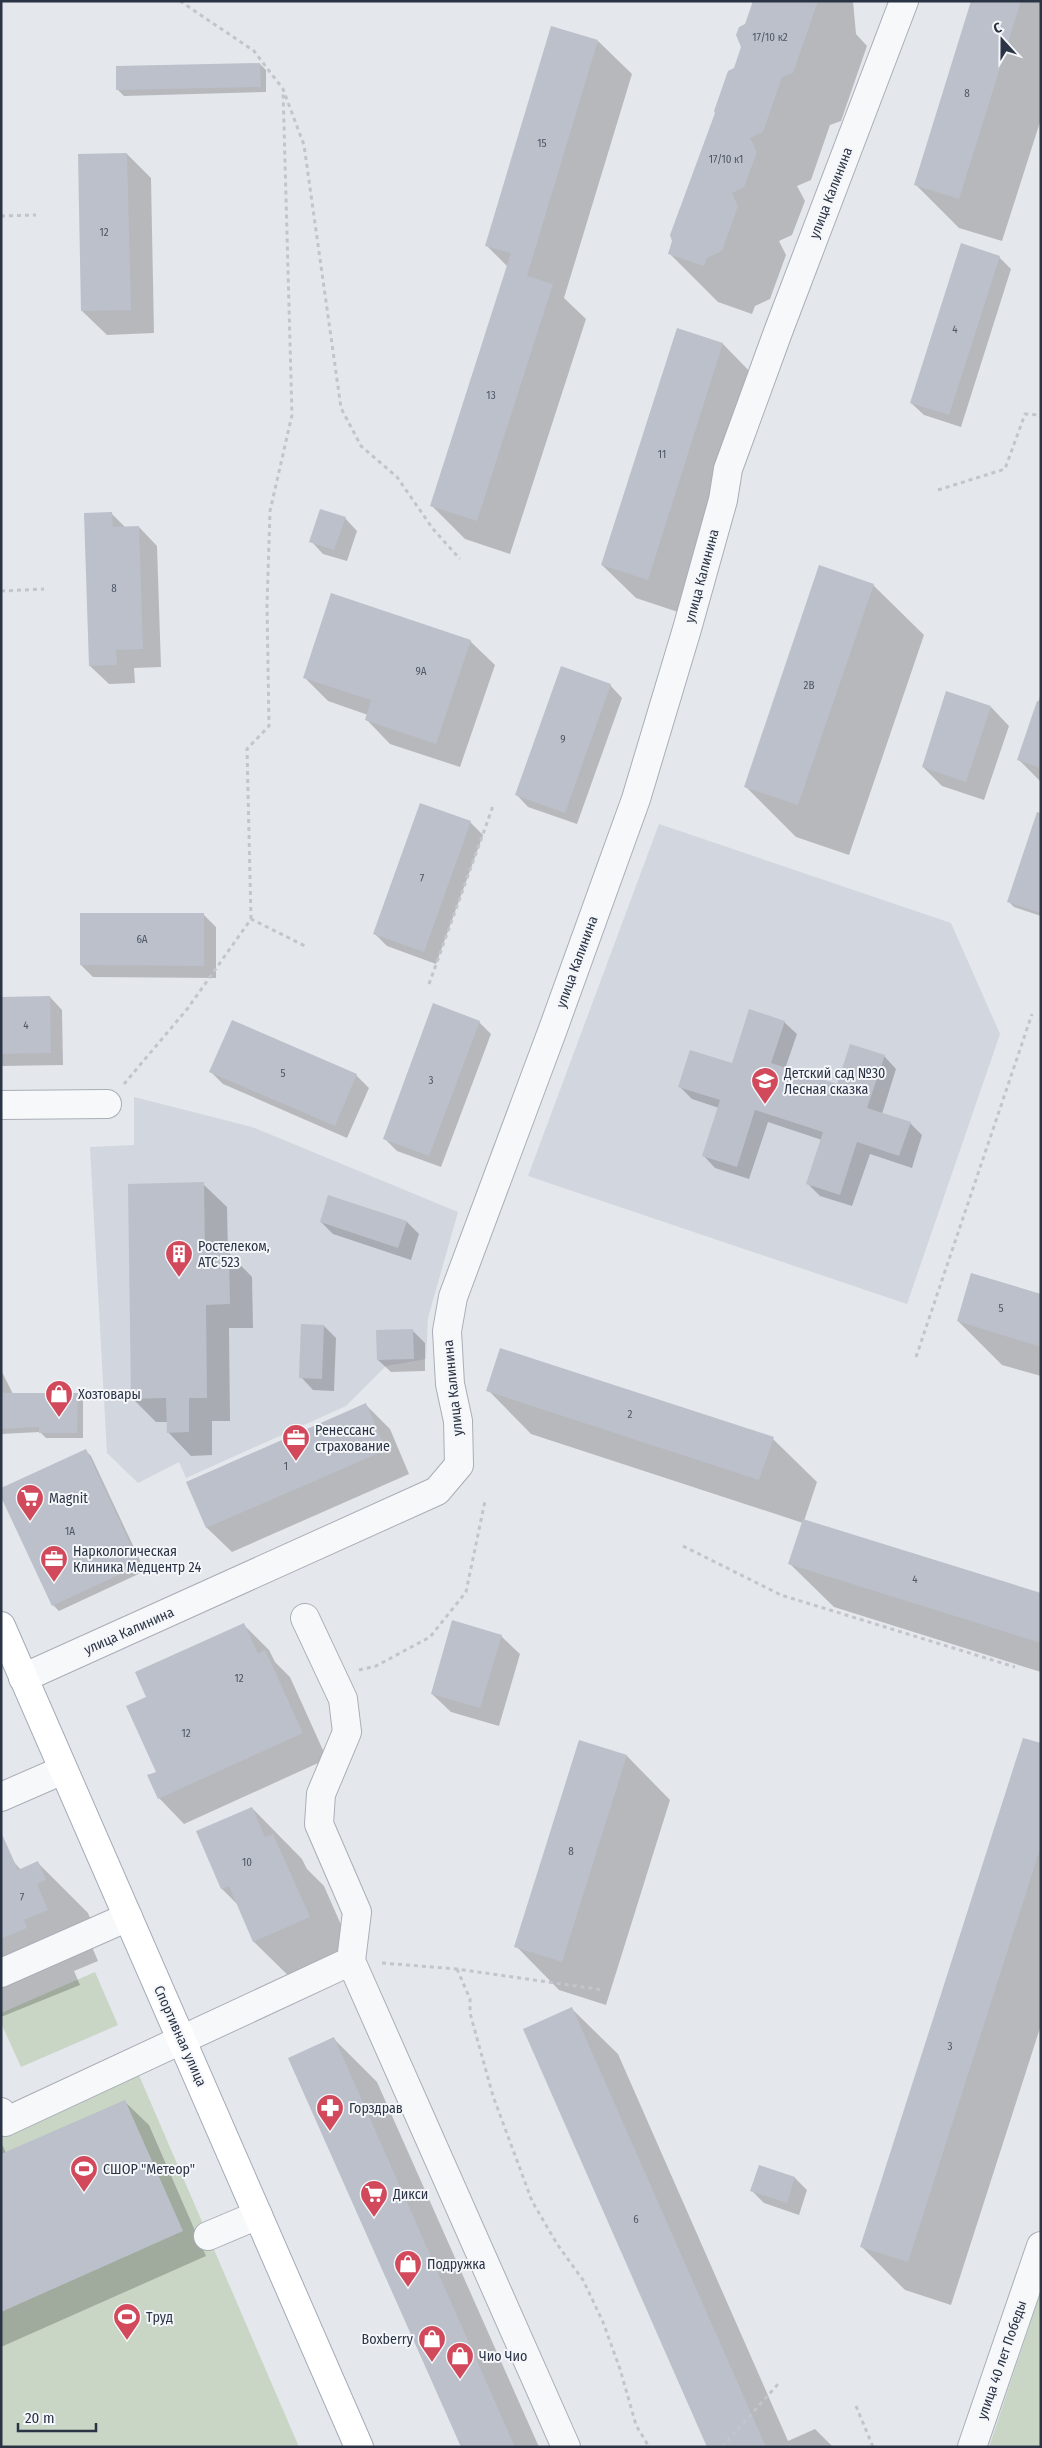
<svg xmlns="http://www.w3.org/2000/svg" width="1042" height="2448" viewBox="0 0 1042 2448" font-family="'Fira Sans Condensed',sans-serif">
<rect width="100%" height="100%" fill="#e4e7ec"/>
<path fill="#d2d6de" d="M659,824L951,923L1000,1034L907,1304L528,1176Z
M134,1097L252,1127L458,1212L428,1318L426,1359L386,1366L346,1406L186,1478L179,1462L138,1483L107,1453L90,1147L134,1145Z"/>
<path fill="#c9d6c5" d="M95,1972L118,2025L21,2067L1,2023V2013Z
M138,2073L299,2447H1V2134Z
M1041,2291V2447H989Z"/>
<path fill="#0003" d="M752,1H853L856,34L867,46L841,121L830,125L811,180L797,186L805,201L792,235L779,241L786,255L770,299L755,306L752,314L718,302L670,254L742,47L746,25L753,4Z
M973,1H1041V119L1002,241L959,228L915,184Z
M598,41L632,74L564,298L586,319L510,554L465,539L431,505L508,267L486,245Z
M260,64L266,70V92L124,96L118,90Z
M127,154L151,178L154,333L107,335L82,311Z
M999,257L1011,269L961,427L924,415L911,403Z
M677,330L723,344L756,378L681,613L636,598L602,565Z
M112,514L126,528L139,527L157,546L161,667L134,668L135,683L109,684L90,666Z
M345,518L357,531L347,561L323,554L311,541Z
M873,585L924,635L849,855L796,837L745,786Z
M470,641L495,665L460,767L390,744L366,719L368,715L328,701L304,677Z
M610,685L622,698L577,824L528,807L516,794Z
M1041,694V782L1019,760Z
M991,707L1009,726L984,800L942,786L923,767Z
M470,822L483,835L436,964L387,946L375,934Z
M1041,833V916L1014,907L1009,902Z
M203,914L216,927V978L93,977L81,965Z
M50,997L62,1010L63,1065L1,1066V998Z
M479,1022L491,1034L441,1167L397,1151L384,1138Z
M784,1022L797,1034L785,1069L838,1086L884,1056L896,1069L882,1114L910,1123L922,1135L912,1168L870,1154L852,1206L820,1196L807,1183L822,1140L768,1122L749,1179L715,1168L703,1155L719,1108L692,1099L679,1086L732,1064Z
M211,1072L356,1075L369,1088L347,1138L223,1084Z
M203,1184L227,1207L228,1252L252,1277L253,1328H229L230,1421H212V1455L191,1456L168,1432V1422H156L132,1398Z
M321,1222H407L419,1234L411,1260L333,1234Z
M1041,1295V1376L1002,1365L958,1321Z
M324,1326L336,1338L334,1391L313,1390L301,1377Z
M412,1330L425,1343V1371L391,1372L378,1360Z
M1,1370L13,1394H77L83,1400V1438H46L40,1432L1,1434Z
M488,1390L773,1439L817,1482L804,1521L1041,1595V1672L834,1607L790,1564L803,1523L531,1434Z
M366,1405L390,1429L409,1474L232,1552L207,1528L188,1482Z
M85,1450L91,1456L145,1571L59,1611L53,1605Z
M243,1624L269,1650L275,1662L290,1677L327,1759L184,1824L159,1798L148,1697Z
M501,1636L520,1654L499,1726L451,1712L432,1694Z
M580,1742L627,1756L670,1800L606,2005L559,1990L516,1946Z
M1041,1744V2025L951,2305L905,2290L861,2246Z
M252,1808L302,1859L307,1869L324,1886L360,1968L305,1992L254,1942L238,1905L222,1889Z
M14,1862L21,1870L38,1863L88,1913L96,1931L87,1935L98,1961L74,1971L80,1985L1,2017V1868Z
M572,2009L618,2054L788,2441L815,2429L833,2447H717Z
M334,2039L377,2082L539,2447H462Z
M124,2101L149,2125L206,2256L1,2347V2142L6,2153Z
M760,2167L795,2178L807,2190L799,2215L764,2203L752,2191Z"/>
<path fill="#bbc0ca" d="M753,1H818L793,73L782,77L763,132L750,138L757,152L744,187L732,193L738,206L722,251L707,258L704,266L668,254L672,241L670,235L715,113L714,111L728,71L734,68L741,47L736,35L739,27L745,24Z
M971,1H1021L959,199L914,185Z
M551,26L598,40L527,276L553,284L477,521L430,506L511,253L485,246Z
M260,63L261,87L116,90V66Z
M127,153L131,310L81,311L78,154Z
M961,243L1000,256L949,415L910,403Z
M677,328L723,343L648,580L601,565Z
M320,509L346,517L334,550L309,542Z
M112,512L113,527L139,526L143,649L116,650L117,665L89,666L84,513Z
M819,565L874,584L798,805L744,787Z
M331,593L471,640L436,744L365,720L371,700L303,678Z
M561,666L611,684L565,813L515,795Z
M946,691L991,706L966,782L922,767Z
M1037,701L1041,702V768L1017,760Z
M420,803L471,821L424,952L373,934Z
M1037,812L1041,813V913L1007,902Z
M80,913H204V966L80,965Z
M50,996L51,1053L1,1054V997Z
M433,1003L480,1021L429,1156L383,1139Z
M749,1009L785,1021L771,1063L837,1084L850,1044L885,1055L867,1108L911,1122L899,1156L857,1142L840,1195L806,1184L823,1132L755,1110L737,1167L702,1156L720,1100L678,1087L690,1050L732,1063Z
M232,1020L357,1074L335,1126L209,1072Z
M204,1182L205,1252H229L230,1304L206,1305L207,1398H189V1432L167,1433L166,1398L131,1399L128,1184Z
M328,1195L407,1221L398,1248L320,1222Z
M971,1273L1041,1294V1347L957,1321Z
M301,1324L324,1325L322,1379L299,1378Z
M413,1329L414,1359L377,1360L376,1330Z
M500,1348L774,1437L759,1480L486,1391Z
M1,1393H78L77,1433H39V1427L1,1429Z
M366,1403L386,1450L206,1528L186,1482Z
M86,1449L140,1565L52,1606L1,1497V1488Z
M803,1519L1041,1593V1643L788,1564Z
M452,1620L502,1635L480,1708L431,1694Z
M244,1623L258,1654L265,1650L303,1733L158,1799L147,1775L156,1772L126,1706L146,1697L135,1672Z
M1023,1738L1041,1743V1846L908,2262L860,2247Z
M579,1740L627,1755L562,1962L514,1947Z
M252,1807L265,1837L273,1834L310,1917L253,1942L229,1886L221,1889L196,1831Z
M1,1832L18,1870L38,1861L46,1880L37,1884L48,1910L24,1920L27,1928L1,1939Z
M572,2007L766,2447H707L523,2029Z
M334,2037L515,2447H461L288,2058Z
M125,2100L183,2231L1,2312V2154Z
M759,2165L795,2177L787,2203L750,2191Z"/>
<g fill="none" stroke-linecap="round" stroke-linejoin="round">
<defs>
<path id="minor" d="M1,1105L107,1104
M23,1678L437,1491L459,1465L458,1421L450,1384L447,1331L453,1297L553,1029L636,799L687,629L723,500L728,469L778,332L904,1
M1,1797L63,1770
M351,1961L566,2447
M1,1973L128,1917
M1,2112L5,2122L351,1961L357,1912L319,1824L321,1794L347,1732L343,1699L305,1618
M208,2236L258,2215
M972,2447L1041,2246"/>
<path id="major" d="M1,1626L359,2447"/>
</defs>
<use href="#minor" stroke="#a9aeb7" stroke-width="30"/>
<use href="#major" stroke="#a3abb8" stroke-width="30"/>
<path stroke="#c2c5cb" stroke-width="3" stroke-dasharray="4 4" stroke-linecap="butt" d="M180,1L254,51L283,89L304,145L341,408L361,446L397,477L433,529L460,559
M1,216L36,215
M938,490L1005,469L1025,414L1041,415
M1,591L44,589
M251,919L247,749L269,726L267,605L270,511L292,415L283,89
M429,984L493,806
M124,1084L188,1008L251,919L307,947
M916,1357L1032,1014
M683,1546L781,1595L1015,1667
M359,1670L376,1666L430,1637L466,1592L485,1501
M382,1963L457,1969L604,1990
M457,1969L470,1999V2013L493,2096L532,2201L557,2244L583,2280L603,2322L620,2369L636,2425L649,2447
M856,2406L873,2447
M722,2447L779,2383"/>
<use href="#minor" stroke="#f7f8fa" stroke-width="28"/>
<use href="#major" stroke="#fff" stroke-width="28"/>
</g>
<defs>
<symbol id="school-pin" viewBox="-11 -11 22 30"><path d="M0 17L-7.5 6A9.5 9.5 0 1 1 7.5 6Z" fill="#d1495b" stroke="#f4f6f9"/><path d="M0-5L7-2L0 1L-7-2ZM-4 1L0 2.5L4 1V4Q0 6-4 4Z" fill="#fff"/></symbol>
<symbol id="building-pin" viewBox="-11 -11 22 30"><path d="M0 17L-7.5 6A9.5 9.5 0 1 1 7.5 6Z" fill="#d1495b" stroke="#f4f6f9"/><path d="M-4-6H4V6H1V3H-1V6H-4ZM-2.5-4.3h1.7v1.8h-1.7ZM.8-4.3h1.7v1.8H.8ZM-2.5-1h1.7V.8h-1.7ZM.8-1h1.7V.8H.8Z" fill="#fff"/></symbol>
<symbol id="shop-pin" viewBox="-11 -11 22 30"><path d="M0 17L-7.5 6A9.5 9.5 0 1 1 7.5 6Z" fill="#d1495b" stroke="#f4f6f9"/><path d="M-5-2.5h2.3a2.7 3.5 0 0 1 5.4 0H5L5.5 6h-11ZM-1.5-2.5h3a1.5 2.3 0 0 0-3 0Z" fill="#fff"/></symbol>
<symbol id="office-pin" viewBox="-11 -11 22 30"><path d="M0 17L-7.5 6A9.5 9.5 0 1 1 7.5 6Z" fill="#d1495b" stroke="#f4f6f9"/><path d="M-6-3h4V-5.5h4V-3h4V5H-6ZM-1-4.5V-3h2v-1.5ZM-6 0V1H6V0Z" fill="#fff"/></symbol>
<symbol id="supermarket-pin" viewBox="-11 -11 22 30"><path d="M0 17L-7.5 6A9.5 9.5 0 1 1 7.5 6Z" fill="#d1495b" stroke="#f4f6f9"/><path d="M-6-5.5h2.5l.6 2H6L4.5 2H-2.5L-4.4-4H-6ZM-1.5 3.2a1.3 1.3 0 1 0 .1 0ZM3 3.2a1.3 1.3 0 1 0 .1 0Z" fill="#fff"/></symbol>
<symbol id="pharmacy-pin" viewBox="-11 -11 22 30"><path d="M0 17L-7.5 6A9.5 9.5 0 1 1 7.5 6Z" fill="#d1495b" stroke="#f4f6f9"/><path d="M-2-6h4v4h4v4h-4v4h-4v-4h-4v-4h4Z" fill="#fff"/></symbol>
<symbol id="stadium-pin" viewBox="-11 -11 22 30"><path d="M0 17L-7.5 6A9.5 9.5 0 1 1 7.5 6Z" fill="#d1495b" stroke="#f4f6f9"/><path d="M0-5a6.5 5 0 1 0 0 10a6.5 5 0 1 0 0-10ZM-3.5-1.8h7v3.6h-7Z" fill="#fff"/></symbol>
</defs>
<g fill-rule="evenodd">
<use href="#school-pin" x="749" y="1065" width="32" height="43"/>
<use href="#building-pin" x="163" y="1238" width="32" height="43"/>
<use href="#shop-pin" x="43" y="1378" width="32" height="43"/>
<use href="#office-pin" x="280" y="1422" width="32" height="43"/>
<use href="#supermarket-pin" x="14" y="1482" width="32" height="43"/>
<use href="#office-pin" x="38" y="1543" width="32" height="43"/>
<use href="#pharmacy-pin" x="314" y="2092" width="32" height="43"/>
<use href="#stadium-pin" x="68" y="2153" width="32" height="43"/>
<use href="#supermarket-pin" x="358" y="2178" width="32" height="43"/>
<use href="#shop-pin" x="392" y="2248" width="32" height="43"/>
<use href="#stadium-pin" x="111" y="2301" width="32" height="43"/>
<use href="#shop-pin" x="416" y="2323" width="32" height="43"/>
<use href="#shop-pin" x="444" y="2340" width="32" height="43"/>
</g>
<g text-anchor="middle" dominant-baseline="central" stroke-width="4" stroke-linejoin="round" paint-order="stroke">
<g font-size="11" fill="#4f5766">
<text x="770" y="37">17/10 к2</text>
<text x="967" y="93">8</text>
<text x="542" y="143">15</text>
<text x="726" y="159">17/10 к1</text>
<text x="104" y="232">12</text>
<text x="955" y="329">4</text>
<text x="491" y="395">13</text>
<text x="662" y="454">11</text>
<text x="114" y="588">8</text>
<text x="421" y="671">9А</text>
<text x="809" y="685">2В</text>
<text x="563" y="739">9</text>
<text x="422" y="878">7</text>
<text x="142" y="939">6А</text>
<text x="26" y="1025">4</text>
<text x="283" y="1073">5</text>
<text x="431" y="1080">3</text>
<text x="1001" y="1308">5</text>
<text x="630" y="1414">2</text>
<text x="286" y="1466">1</text>
<text x="70" y="1531">1А</text>
<text x="915" y="1579">4</text>
<text x="239" y="1678">12</text>
<text x="186" y="1733">12</text>
<text x="571" y="1851">8</text>
<text x="247" y="1862">10</text>
<text x="22" y="1897">7</text>
<text x="950" y="2046">3</text>
<text x="636" y="2219">6</text>
</g>
<g font-size="14" fill="#2b3445" stroke="#f4f6f9">
<text transform="translate(831 193) rotate(-69)">улица Калинина</text>
<text transform="translate(702 576) rotate(-75)">улица Калинина</text>
<text transform="translate(577 962) rotate(-70)">улица Калинина</text>
<text transform="translate(453 1388) rotate(-96)">улица Калинина</text>
<text transform="translate(129 1631) rotate(-24)">улица Калинина</text>
<text transform="translate(180 2036) rotate(66)">Спортивная улица</text>
<text transform="translate(1002 2360) rotate(-71)">улица 40 лет Победы</text>
</g>
<g font-size="14" fill="#2b3445" stroke="#f4f6f9" text-anchor="start">
<text x="784" y="1073">Детский сад №30<tspan x="784" dy="16">Лесная сказка</tspan></text>
<text x="198" y="1246">Ростелеком,<tspan x="198" dy="16">АТС 523</tspan></text>
<text x="78" y="1394">Хозтовары</text>
<text x="315" y="1430">Ренессанс<tspan x="315" dy="16">страхование</tspan></text>
<text x="49" y="1498">Magnit</text>
<text x="73" y="1551">Наркологическая<tspan x="73" dy="16">Клиника Медцентр 24</tspan></text>
<text x="349" y="2108">Горздрав</text>
<text x="103" y="2169">СШОР "Метеор"</text>
<text x="393" y="2194">Дикси</text>
<text x="427" y="2264">Подружка</text>
<text x="146" y="2317">Труд</text>
<text x="413" y="2339" text-anchor="end">Boxberry</text>
<text x="479" y="2356">Чио Чио</text>
</g>
</g>
<rect width="1042" height="2448" fill="none" stroke="#2b3445" stroke-width="5"/>
<g transform="translate(1002 40) rotate(339)" stroke="#f4f6f9" stroke-width="4" paint-order="stroke">
<path d="M0-4L9 19L0 12L-9 19Z" fill="#2b3445"/>
<text y="-8" font-size="14" font-weight="bold" text-anchor="middle" fill="#2b3445">С</text>
</g>
<path d="M18 2423v8h78v-8" fill="none" stroke="#2b3445" stroke-width="2.5"/>
<text x="25" y="2423" font-size="15" fill="#2b3445" stroke="#f4f6f9" stroke-width="4" paint-order="stroke">20 m</text>
</svg>
